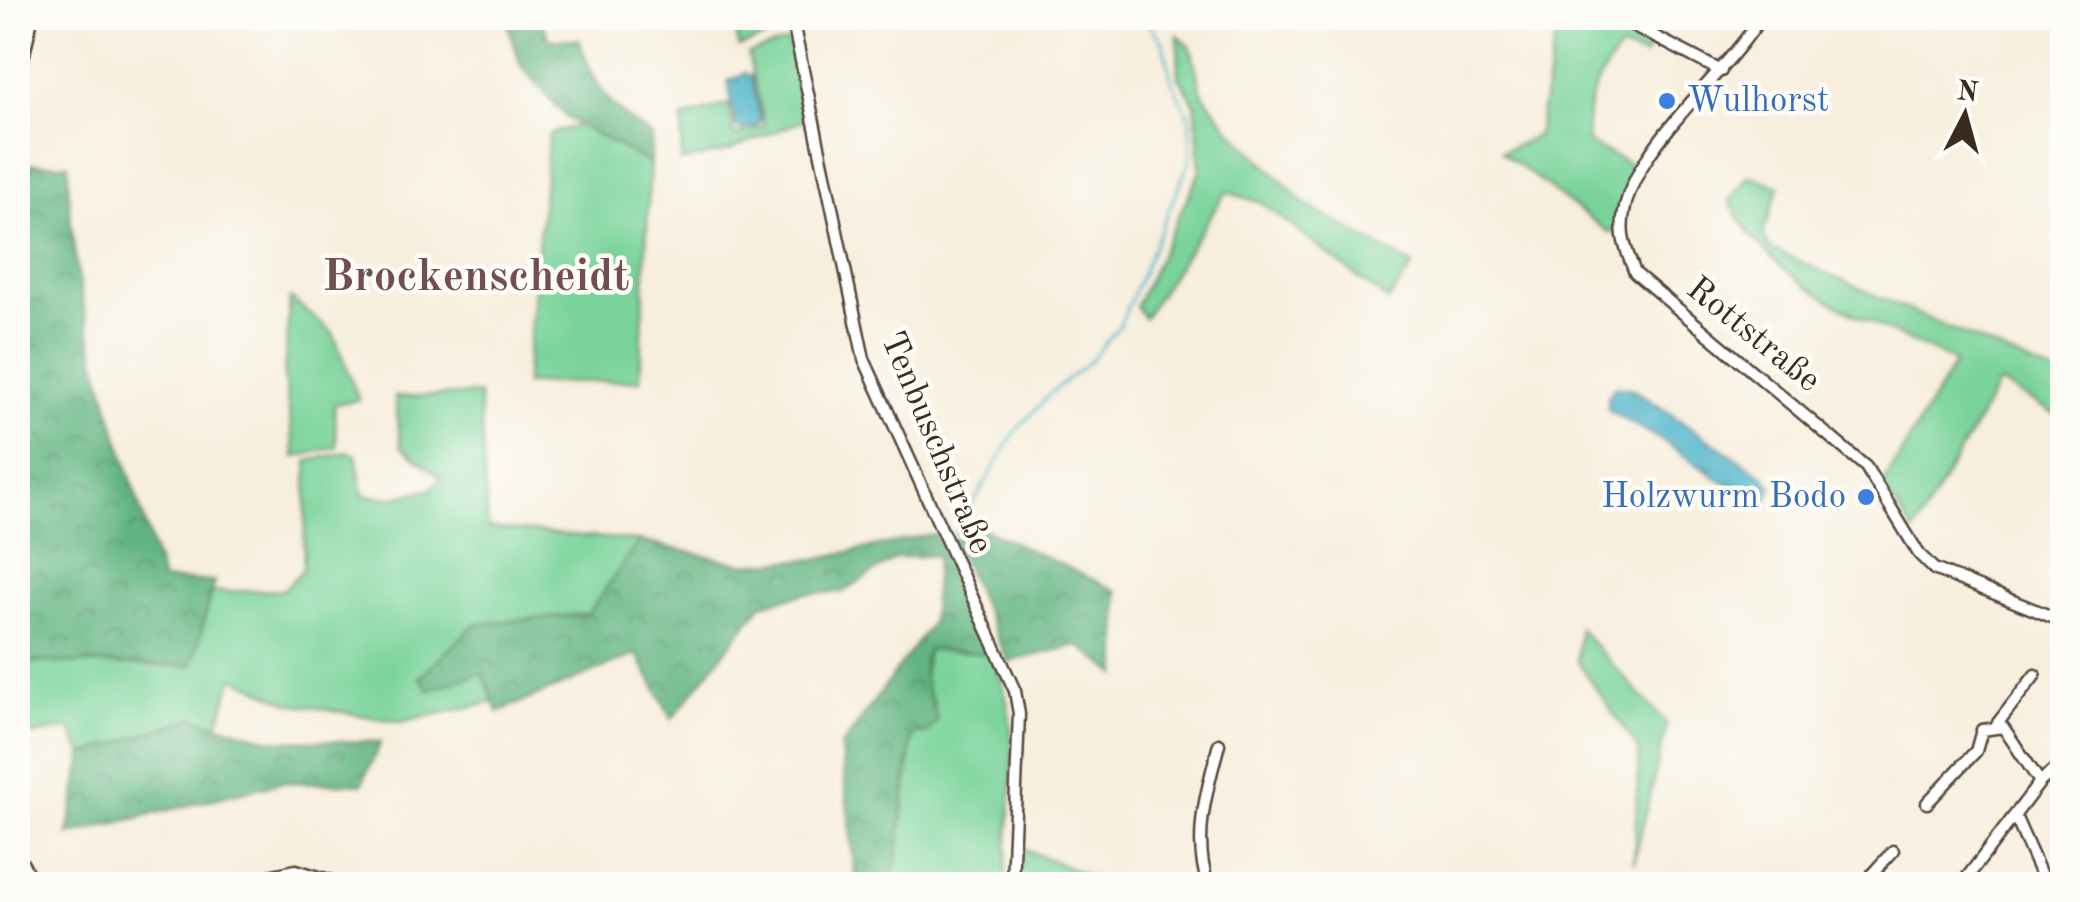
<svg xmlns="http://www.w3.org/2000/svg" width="2080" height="902" viewBox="0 0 2080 902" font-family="'Old Standard TT',serif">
<defs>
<pattern id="forest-crowns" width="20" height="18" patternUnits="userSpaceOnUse" patternTransform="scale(2.5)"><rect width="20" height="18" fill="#62b582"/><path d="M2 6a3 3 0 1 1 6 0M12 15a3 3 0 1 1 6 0" fill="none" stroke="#52936a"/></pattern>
<pattern id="water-ripples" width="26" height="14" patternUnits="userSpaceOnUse" patternTransform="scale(2.5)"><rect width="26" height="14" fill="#4cb4ca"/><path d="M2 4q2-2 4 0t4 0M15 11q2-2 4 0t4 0" fill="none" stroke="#4093a3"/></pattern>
</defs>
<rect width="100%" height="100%" fill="#fdfcf7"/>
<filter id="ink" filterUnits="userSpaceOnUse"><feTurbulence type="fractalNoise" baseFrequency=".01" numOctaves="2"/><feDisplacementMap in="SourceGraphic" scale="20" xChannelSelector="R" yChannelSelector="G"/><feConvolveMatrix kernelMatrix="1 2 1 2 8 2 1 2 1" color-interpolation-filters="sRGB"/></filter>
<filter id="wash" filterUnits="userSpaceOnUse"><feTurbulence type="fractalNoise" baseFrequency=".0048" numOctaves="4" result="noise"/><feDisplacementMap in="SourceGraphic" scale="40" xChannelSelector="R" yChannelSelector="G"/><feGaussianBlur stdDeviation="2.25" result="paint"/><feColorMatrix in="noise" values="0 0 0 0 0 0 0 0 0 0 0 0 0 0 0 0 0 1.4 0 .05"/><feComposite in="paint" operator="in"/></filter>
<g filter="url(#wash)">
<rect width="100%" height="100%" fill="#f7eedd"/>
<path fill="#79d39a" stroke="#5a7e5c" stroke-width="2.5" d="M731,18H783L786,30L739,47Z
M1559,18H1613L1651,42L1645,56L1620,49C1596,80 1583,103 1588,143L1638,168L1616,233L1607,231L1501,152L1537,136Z
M1178,35L1191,48L1202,93L1228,127L1305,204L1413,266L1388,301L1262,203L1226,192L1144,318L1136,306L1200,171L1195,104L1179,77Z
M789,41L804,120L727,151L681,162L683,118L729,104L734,136L765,127L748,54Z
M579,125L650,164L640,380L525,384L549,134Z
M1749,176L1779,186L1763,235L1771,249L2062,378V418L1999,383L1914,532L1882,486L1955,362C1871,321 1773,289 1730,201Z
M290,298L333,333L359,400L334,404L337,447L295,457L284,376Z
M479,394L488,528L639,541L588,614L475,624L429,690L483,672L494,702L401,722L289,703L233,677L218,725L193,718L83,755L70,729L18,737L19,662L192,666L212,592L283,590L303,569L308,461L347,452L356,455L363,495L389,498L430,490L441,478L401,446L395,397Z
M1579,628L1667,724L1634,863L1639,750L1577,661Z
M927,649L990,654C1027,721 1008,810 1005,884H887L896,867L913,733L934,704L923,683Z
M1020,847L1107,884H1018Z"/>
<path fill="url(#forest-crowns)" stroke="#4e7050" stroke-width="2.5" d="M506,18H540L550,40L579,39C594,87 610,109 652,136L650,164L567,118L521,66Z
M18,164H68C68,306 122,444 162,580L214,582L192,666L19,662L27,542L18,541Z
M974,524L1118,591V675L1078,645L1008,662L954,542Z
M935,534L990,654L928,649C915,675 932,695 937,721L927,733L912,734L896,867L887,884H856L841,747L931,623L937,555L896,558L843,592L807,593L762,604L672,719L637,654L498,712L483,673L429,690L420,677L475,624L588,614L639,541L744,564L815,559Z
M193,718L273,740L381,742L362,784L282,782L68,835L83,755Z"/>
<path fill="url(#water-ripples)" stroke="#446f74" stroke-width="2.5" d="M745,73L751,76L761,120L758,126L741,130L736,127L728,81Z
M1616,386L1633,389L1764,476L1772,486L1766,501L1752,502L1666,443L1608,410V396Z"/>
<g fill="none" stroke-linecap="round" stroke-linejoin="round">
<path stroke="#4cb4ca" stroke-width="2.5" d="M952,539L1015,432L1052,392L1090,361L1120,325L1191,158L1189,116L1172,82L1163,42L1143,18"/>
</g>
</g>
<g filter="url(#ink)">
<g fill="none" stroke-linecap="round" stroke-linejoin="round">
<defs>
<path id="minor" d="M792,18L864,359L1015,691L1019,714L1012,884
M1619,18L1721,71
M1760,18C1724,79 1614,160 1623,236C1625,249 1631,262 1635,273L1866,467L1919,554L1934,569L2062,621
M18,81L32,18
M1997,724L2035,675
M1927,803L1976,751L1982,730L2003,727L2040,782
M2015,816L2045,884
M18,855L34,884
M231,884L296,870L342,884
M1208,884C1192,839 1207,789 1219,744
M1863,884L1893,851
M1962,884L2040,782L2062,763"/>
<path id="major" d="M2060,18L2062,59"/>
</defs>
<use href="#minor" stroke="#57473b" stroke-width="15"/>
<use href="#major" stroke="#57473b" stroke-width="18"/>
<use href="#minor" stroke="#fff" stroke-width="10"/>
<use href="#major" stroke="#fff" stroke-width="12"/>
</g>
</g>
<g fill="#3f7fe0" stroke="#fdfcf7" stroke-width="4">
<circle cx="1667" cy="101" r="10"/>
<circle cx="1866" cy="497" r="10"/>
</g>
<g text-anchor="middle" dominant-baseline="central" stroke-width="9" stroke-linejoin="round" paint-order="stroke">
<g font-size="35" fill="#366cbe" stroke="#fdfcf7" text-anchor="start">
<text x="1687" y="101">Wulhorst</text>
<text x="1846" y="497" text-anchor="end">Holzwurm Bodo</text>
</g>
<g font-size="35" fill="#3b2a1e" stroke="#fdfcf7">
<text transform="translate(1753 335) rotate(39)">Rottstraße</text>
<text transform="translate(936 443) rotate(67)">Tenbuschstraße</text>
</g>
<g font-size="45" font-weight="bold" fill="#724e51" stroke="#fdfcf7">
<text x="476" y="278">Brockenscheidt</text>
</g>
</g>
<rect width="2080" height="902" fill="none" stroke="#fdfcf7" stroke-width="60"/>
<g transform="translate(1965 115) rotate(6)" stroke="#fdfcf7" stroke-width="8" paint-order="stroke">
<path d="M0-8L18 38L0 25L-18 38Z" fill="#3b2a1e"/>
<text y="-15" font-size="28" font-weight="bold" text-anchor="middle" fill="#3b2a1e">N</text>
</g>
</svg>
